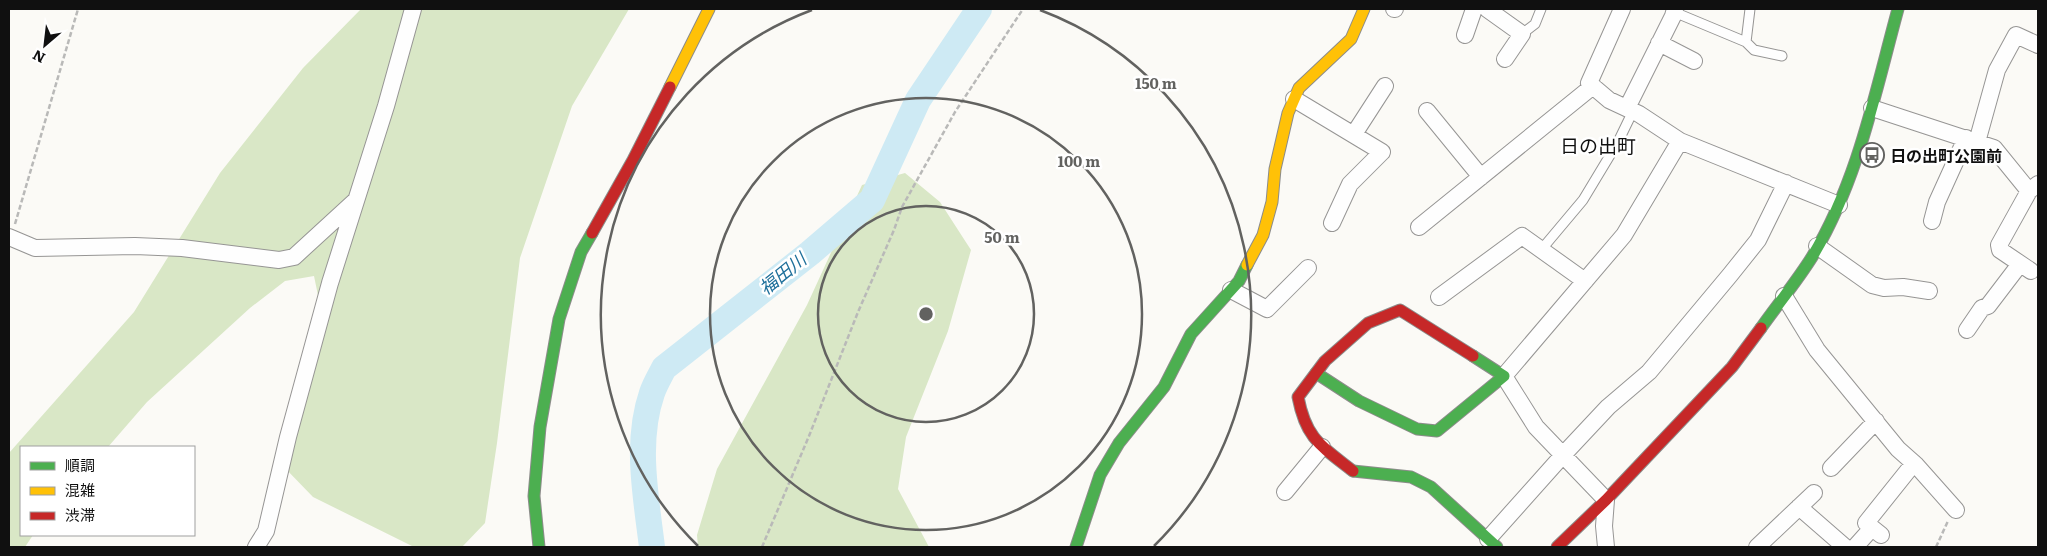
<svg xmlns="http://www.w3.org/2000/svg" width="2047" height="556" viewBox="0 0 2047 556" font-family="Literata,'Noto Sans JP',serif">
<rect width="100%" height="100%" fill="#fbfaf6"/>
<path fill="#d9e7c6" d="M361,9H629L572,106L520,258L497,443L485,523L462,547H414L313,497L283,466L321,310L314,276L285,281L250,308L147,402L108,447H21V535H33L25,547H9V453L134,312L220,173L303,68Z
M905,173L940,202L971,250L948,331L906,437L898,489L929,547H698L697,535L717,469L807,305L862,185Z"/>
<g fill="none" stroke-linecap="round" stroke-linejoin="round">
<path stroke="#ceeaf4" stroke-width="26" d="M652,547C646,497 635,442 652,393C655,384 660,376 664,368L810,253L872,200L918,100L979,9"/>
<defs>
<path id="lane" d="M1674,12L1746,42L1754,50L1782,56
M1522,34L1535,24L1541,9
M1746,42L1750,9
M1541,250L1583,200L1618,142L1633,111"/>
<path id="street" d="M1394,9H1395
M1487,9L1522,34L1505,59
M1622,9L1589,83L1609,100L1639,114L1680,141L1839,205
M1465,35L1474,9
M1659,43L1694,61
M1294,99L1382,152L1350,184L1332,223
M1627,108L1673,16L1675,9
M1872,108L1994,148L2029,191L2038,184
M1427,111L1481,177
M1354,134L1385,86
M1977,142L1997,70L2016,35L2038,45
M2029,191L1999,245L2000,250L2031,271
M1932,221L1937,202L1966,138
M1419,227L1593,86
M9,237L35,248L135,246L182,248L279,260L294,257L354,202
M1817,246L1872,285L1884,288L1903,287L1929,291
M1231,290L1267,309L1308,268
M1784,296L1817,350L1898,449L1916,465L1956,510
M1439,297L1522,236L1585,281
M1967,330L1982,308L1988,306L2020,264
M1831,468L1876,421
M1285,492L1322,447
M1799,507L1845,547
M1881,535L1866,523L1914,463
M1488,539L1563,455L1608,407L1649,372L1730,275L1758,240L1786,183
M256,547L266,531L288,437L330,283L386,106L413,9
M1606,547L1604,526L1606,500L1536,427L1504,376L1624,235L1680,141
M1757,547L1814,493
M1855,547L1872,528"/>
<path id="fast" d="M1761,328C1778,304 1797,281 1812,257C1858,181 1875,93 1898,9
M1316,373L1359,401L1417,429L1437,431L1504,376L1473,356
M1353,471L1411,477L1431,487L1497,547
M539,547L534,496L540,427L559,319L581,252L592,233
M1076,547L1100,475L1119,443L1164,387L1191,334L1239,281L1247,265"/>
<path id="slow" d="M670,87L709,9
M1247,265L1263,235L1272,202L1275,169L1288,113L1299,88L1351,39L1364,9"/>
<path id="jam" d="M592,233L633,160L670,87
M1353,471C1321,446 1306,439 1298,397L1325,361L1368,323L1400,310L1473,356
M1557,547L1606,500L1732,367L1761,328"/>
</defs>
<use href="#lane" stroke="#969594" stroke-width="11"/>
<use href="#street" stroke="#969594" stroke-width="18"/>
<use href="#fast" stroke="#8c8c8a" stroke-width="13"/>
<use href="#slow" stroke="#8c8c8a" stroke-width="13"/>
<use href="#jam" stroke="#8c8c8a" stroke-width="13"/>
<path stroke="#b9b9b8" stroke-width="2.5" stroke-dasharray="5 2.5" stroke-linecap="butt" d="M15,224L78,9
M762,547L809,436L858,312L894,230L902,207L955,112L1023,9
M1936,547L1948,521"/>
<use href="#lane" stroke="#fefefe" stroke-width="9"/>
<use href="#street" stroke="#fefefe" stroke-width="16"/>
<use href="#fast" stroke="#4caf50" stroke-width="11"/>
<use href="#slow" stroke="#ffc107" stroke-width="11"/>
<use href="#jam" stroke="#c62828" stroke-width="11"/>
</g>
<g fill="none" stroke="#626260" stroke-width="2.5">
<circle cx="926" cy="314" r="108"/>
<circle cx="926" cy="314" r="216"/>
<path d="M698 546A325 325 0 0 1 812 10M1040 10A325 325 0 0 1 1154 546"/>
</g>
<defs>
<symbol id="bus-ring" viewBox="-11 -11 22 22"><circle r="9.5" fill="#fff" stroke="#626260" stroke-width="1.5"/><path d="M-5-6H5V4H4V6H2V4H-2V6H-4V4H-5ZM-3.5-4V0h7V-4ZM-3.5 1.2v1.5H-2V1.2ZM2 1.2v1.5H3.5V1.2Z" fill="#626260"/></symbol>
</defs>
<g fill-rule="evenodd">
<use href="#bus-ring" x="1858" y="141" width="28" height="28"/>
</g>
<g text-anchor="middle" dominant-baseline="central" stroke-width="5" stroke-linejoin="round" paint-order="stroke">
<g font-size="16" font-weight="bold" fill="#101010" stroke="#fff" text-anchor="start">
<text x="1890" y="155">日の出町公園前</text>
</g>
<g font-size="18" font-style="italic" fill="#1f709b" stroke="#fff">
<text transform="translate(782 273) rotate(-39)">福田川</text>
</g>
<g font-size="19" fill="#101010" stroke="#fff">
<text x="1598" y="145">日の出町</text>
</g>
</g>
<circle cx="926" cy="314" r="8" fill="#626260" stroke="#fff" stroke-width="2.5"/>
<g font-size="15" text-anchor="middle" font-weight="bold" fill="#626260" stroke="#fff" stroke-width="5" stroke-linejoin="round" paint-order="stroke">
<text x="1156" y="89">150 m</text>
<text x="1079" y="167">100 m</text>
<text x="1002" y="243">50 m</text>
</g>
<rect width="2047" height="556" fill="none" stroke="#101010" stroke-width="20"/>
<rect x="20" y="446" width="175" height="90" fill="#ffffff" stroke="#9f9f9f"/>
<rect x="30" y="462" width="25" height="8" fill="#4caf50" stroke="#9f9f9f"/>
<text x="65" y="471" font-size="15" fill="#101010">順調</text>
<rect x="30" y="487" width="25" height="8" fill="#ffc107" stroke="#9f9f9f"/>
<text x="65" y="496" font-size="15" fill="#101010">混雑</text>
<rect x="30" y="512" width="25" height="8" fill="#c62828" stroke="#9f9f9f"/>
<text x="65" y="521" font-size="15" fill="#101010">渋滞</text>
<g transform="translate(45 45) rotate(208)" stroke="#ffffff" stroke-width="4" paint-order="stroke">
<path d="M0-4L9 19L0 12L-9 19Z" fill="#101010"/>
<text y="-8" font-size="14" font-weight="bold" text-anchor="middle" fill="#101010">N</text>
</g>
</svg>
